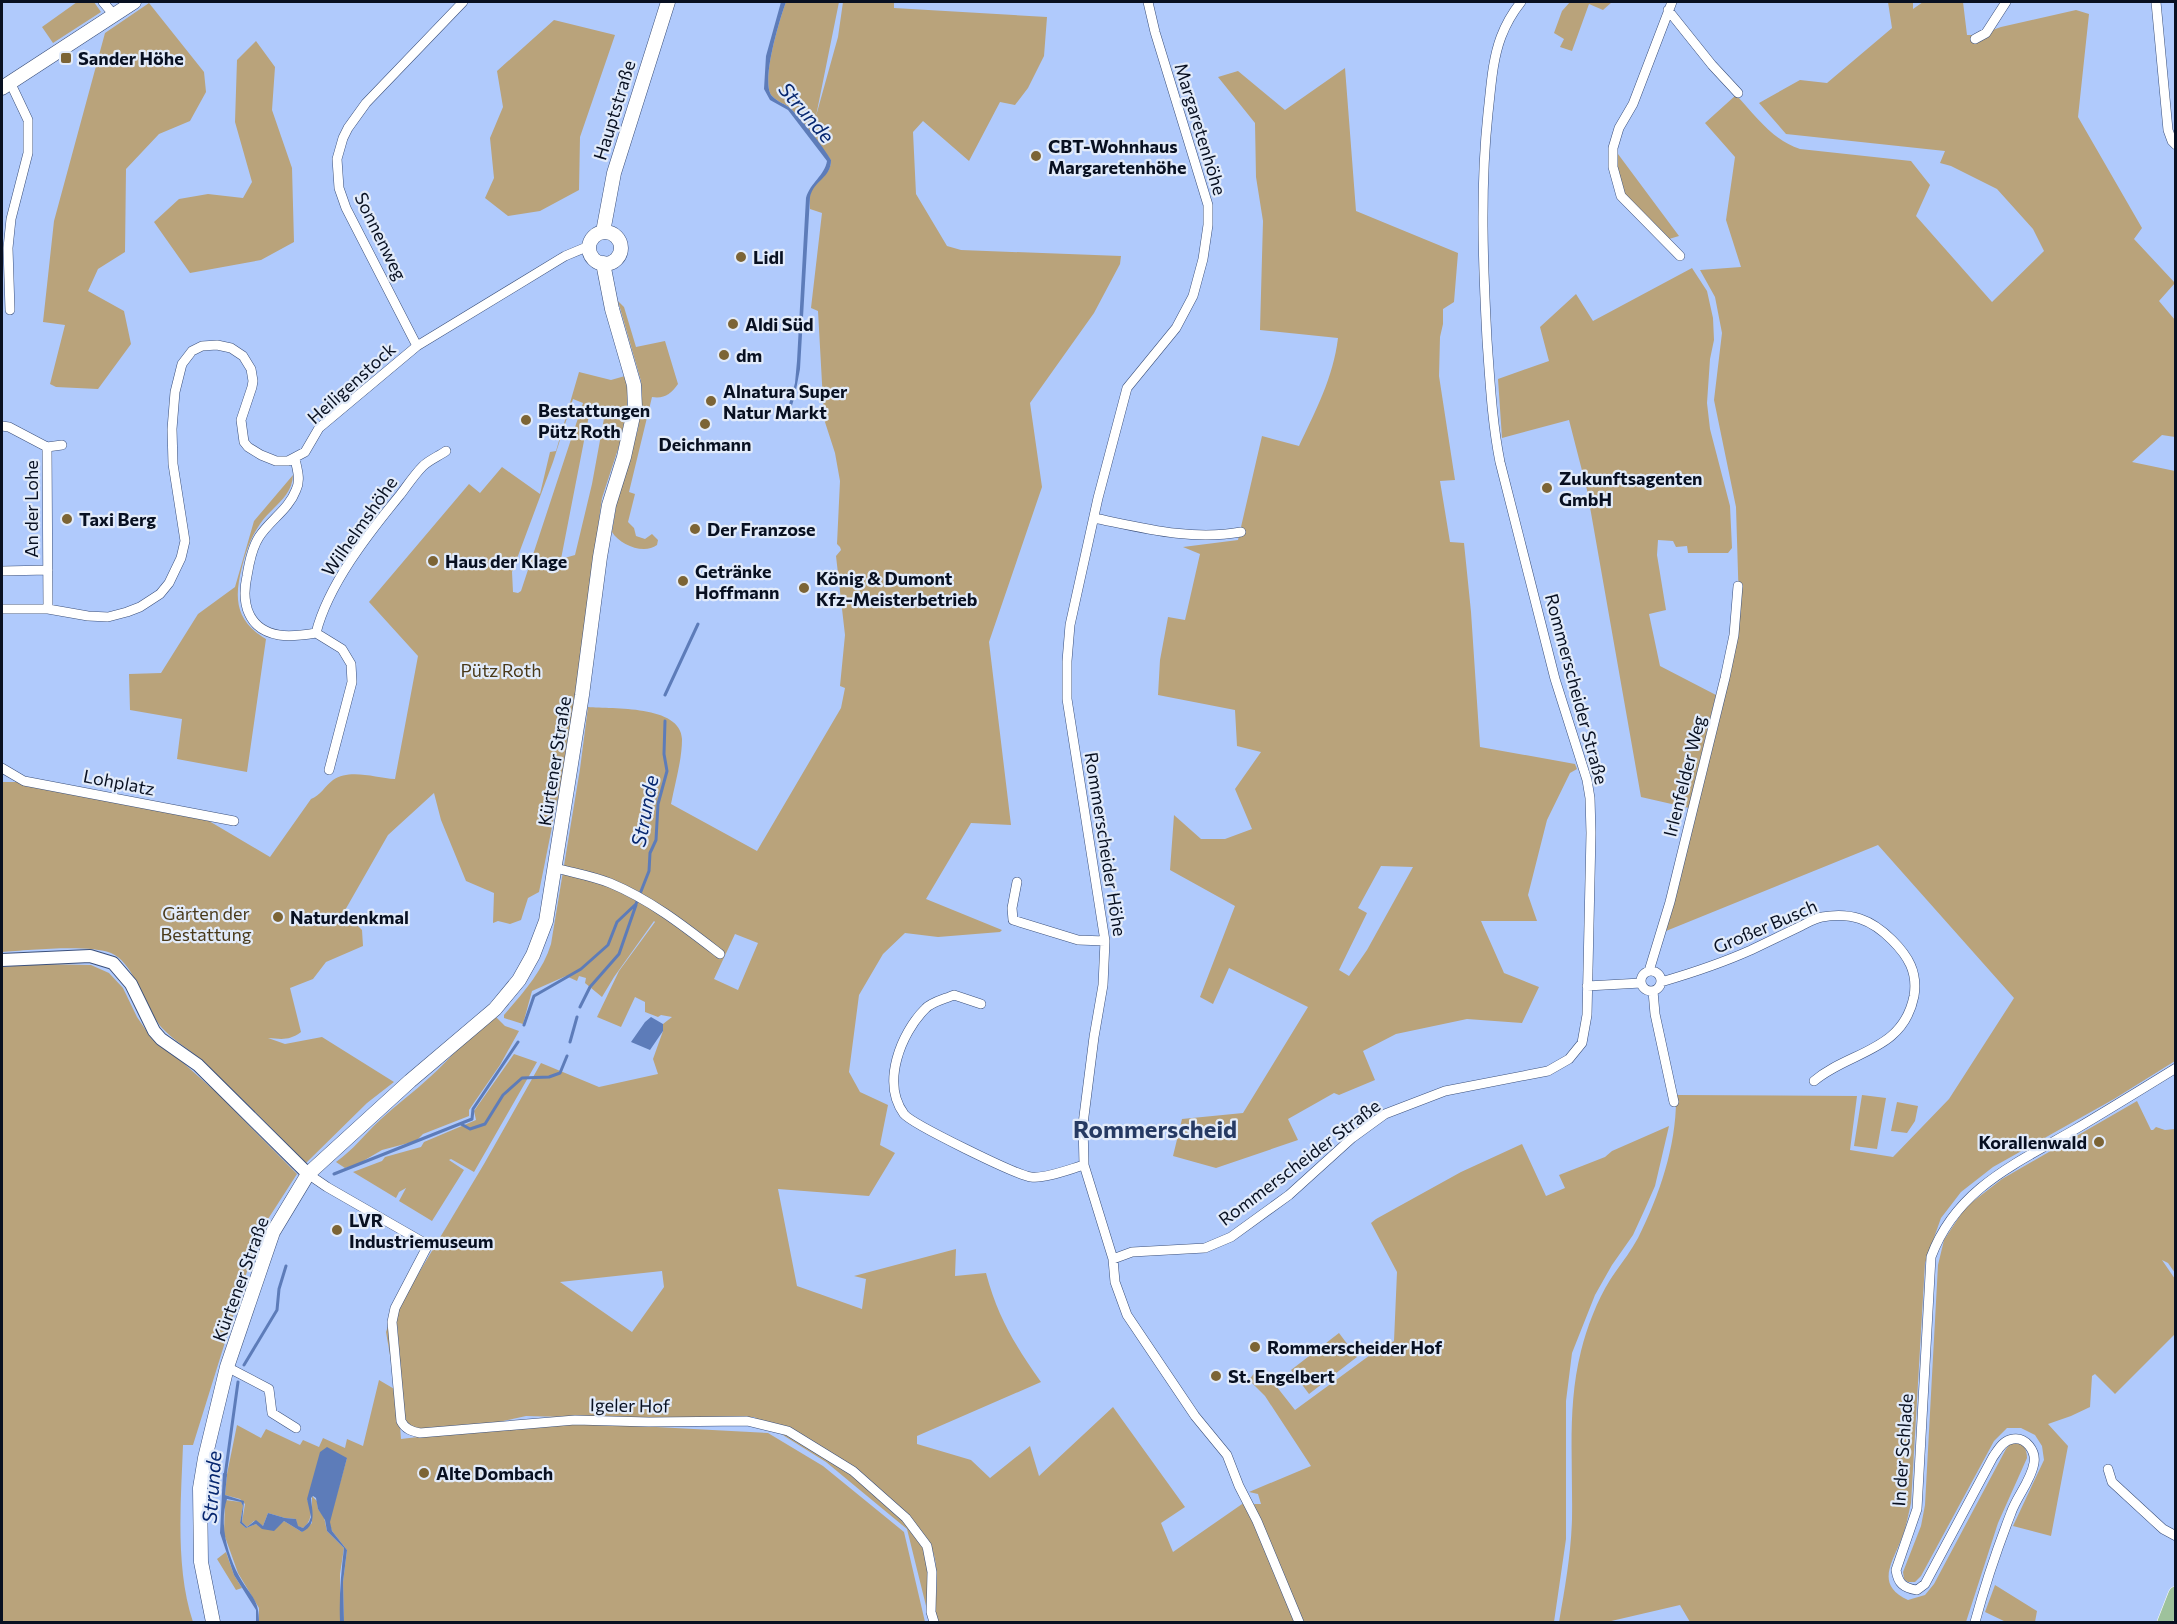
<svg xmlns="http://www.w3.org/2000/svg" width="2177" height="1624" viewBox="0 0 2177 1624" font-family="Commissioner,sans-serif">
<rect width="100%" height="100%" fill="#b0cafc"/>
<path fill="#b9a37b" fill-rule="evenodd" d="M77,2H94L101,12L53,43L42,27Z
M786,2H839L816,116L838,37L843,2H894V8L1047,17L1044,56L1028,88L1015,105L1000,102L969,161L923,121L913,132L916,194L947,246L961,250L1121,256L1120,264L1094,313L1030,403L1042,487L989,642L1011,825L971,823L926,899L1002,930L1000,932L938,937L905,933L883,954L859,995L849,1072L860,1092L888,1105L880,1145L895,1153L869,1196L778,1189L797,1286L862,1309L866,1279L854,1276L956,1249L955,1276L986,1273C998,1318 1015,1345 1041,1382L917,1436V1444L971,1460L990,1478L1030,1446L1039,1476L1113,1407L1185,1507L1161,1523L1173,1552L1245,1502L1298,1622H935C935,1604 938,1585 936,1567C934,1526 885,1500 856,1476L912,1527L929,1553L930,1622L907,1529L826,1462L754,1417L641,1419L526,1416L485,1425L421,1431L405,1423L396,1311L484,1164L541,1063L599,1087L658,1074L653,1059L663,1031V1024L672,1017L661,1015L658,1017L645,1012V1002L635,997L621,1027L597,1017L619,971L655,922L654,921L614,977L602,997L585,983L586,978L579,976L577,981L566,976L532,991L523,1024L504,1018V1015C522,994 543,971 551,944L580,769L588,707C612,709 681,705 682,739C682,760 675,783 671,804L757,851L841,708L845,688L840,686L845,635L836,556L841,550L840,547L837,544L840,481L835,453L824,419L818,311L811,308L822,213L810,209C810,203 809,194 812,189C818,177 831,176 831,160C818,143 806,124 791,109C786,104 777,102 772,96C760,83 780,18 786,2ZM735,934L758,943L738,990L714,979ZM662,1271L664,1287L632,1332L560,1282Z
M1570,2H1612L1603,10L1589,4L1572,51L1560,47L1564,39L1554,33L1562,11Z
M1888,2H1913V9L1923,2H1963L1967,35H1978L2001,27L2076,10L2089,14L2078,117L2142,228L2134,239L2175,283L2159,301L2175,320V437L2162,435L2132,462L2175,471V1061L2114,1099L1993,1167L1961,1192L1941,1218L1925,1263L1911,1503C1908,1516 1906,1528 1901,1540C1891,1565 1876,1585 1908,1600L1925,1595L1934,1584L2006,1449L2011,1443C2022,1442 2027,1447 2027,1458L1998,1523L1966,1622H1690L1680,1605L1607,1622H1559C1565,1588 1571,1554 1572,1519C1573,1462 1567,1407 1581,1351C1587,1327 1597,1301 1610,1280C1619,1266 1630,1253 1638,1238C1660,1194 1677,1144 1676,1095L1857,1096L1850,1150L1893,1157L1949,1099L2014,998L1878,845L1666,931L1714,739L1739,606L1736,507L1714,400L1722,333L1715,297L1700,270L1741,267L1726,220L1735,157L1705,123L1736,95C1756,116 1772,140 1800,149L1911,161L1930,185L1916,216L1992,302L2044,251L2033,229L1997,189L1951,166L1940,163L1945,151L1786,134L1759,103L1800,80L1827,83L1892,28Z
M149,3L204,72L206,92L190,121L159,134L126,169L125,252L98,269L88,291L124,311L131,344L98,389L56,387L50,384L65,325L43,322L54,221L105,33Z
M554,20L615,35L580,137L579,190L540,211L508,216L485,198L494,178L490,138L503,107L497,71Z
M256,41L275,67L272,110L292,168L294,242L261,260L190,273L154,222L179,199L208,194L243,198L252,182L235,122L237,60Z
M1345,68L1356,211L1458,253L1454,302L1443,309V324L1440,337L1439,376L1455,480L1440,481L1450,542L1464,543L1471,612L1480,747L1575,764L1577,769L1570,773L1547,820L1528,895L1537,921H1481L1504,973L1539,987L1522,1023L1467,1019L1396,1034L1363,1051L1375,1080L1339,1095L1334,1093L1288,1119L1298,1140L1216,1168L1173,1156L1182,1119L1243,1113L1308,1007L1229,968L1213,1004L1200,997L1235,906L1170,870L1174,815L1201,839H1225L1252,829L1235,789L1261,752L1237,746L1235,710L1158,695L1160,660L1168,617L1185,620L1200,554L1183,547L1238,540L1262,436L1299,446C1316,410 1333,378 1338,338L1260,330L1263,221L1256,177L1255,123L1218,77L1238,71L1285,110ZM1381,866L1413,867L1367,950L1349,976L1339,970L1367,913L1358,908Z
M1618,154L1679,236L1669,239L1623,193L1618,174Z
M1692,268L1707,291L1713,318L1714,340L1710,359L1707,403L1710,429L1730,506L1732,548L1728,553H1688L1687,546L1676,547L1673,541L1658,540L1657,555L1666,610L1649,614L1660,666L1716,695L1689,808L1641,797L1587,490L1569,420L1502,438L1498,379L1549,361L1540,327L1576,294L1593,321Z
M618,301L624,307L636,347L665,341L678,384C671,394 664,399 652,397L629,492L635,494L628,522L634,528L636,536L645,539L652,534L658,540L657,545C644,555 620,545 612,532L617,501L638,429L642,396L641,381Z
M579,372L611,380L625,376L628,394L627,408L620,443L602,498L565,770L556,807L539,892L528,898L521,920L510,924L498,921L493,923L494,893L466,881L441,820L434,793L388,835L344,912L362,930L363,946L326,962L313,979L290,988L301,1032C289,1041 281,1039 268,1038L285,1044L322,1037L394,1082L367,1103L306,1163C272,1128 237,1094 201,1060C189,1049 173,1040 162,1028C145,1009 135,963 111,953C89,944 27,950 2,952V782H19L209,821L270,857L311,799C320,796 325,786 333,780C350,768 376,778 395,779L418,656L369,602L469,484L480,493L502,467L540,494L550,452L556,451ZM573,399L583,403L521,591L518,593L513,592L512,572L553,462ZM591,405L605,413L592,484L575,555L561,559Z
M293,475C292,498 272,506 260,524C251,537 246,551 242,567C234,598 235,621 266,639L247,772L177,759L182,719L130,710L129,674L161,673L198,614L235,587L254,521Z
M40,964L91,965L109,973L123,988L137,1017L152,1039L179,1059L217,1093L297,1174L259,1233L193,1445H183C181,1501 175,1568 193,1622H2V967Z
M493,1014L505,1026L519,1031L500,1065L469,1110V1116L423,1134L416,1141L382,1150L358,1164L345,1168L336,1162C353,1150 365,1134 380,1120C396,1105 414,1092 430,1077C452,1057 471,1034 493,1014Z
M514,1054L537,1062L474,1172L451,1159L449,1160L464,1170L432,1221L399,1201L406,1188L399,1192L396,1198L353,1172L382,1161L385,1157L421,1147L424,1142L476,1120L474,1111Z
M1862,1095L1886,1098L1877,1149L1854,1146Z
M2137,1101L2151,1130H2153L2156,1127L2165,1130L2175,1129V1273L2168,1263L2162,1260L2175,1279V1334L2115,1394L2095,1374L2092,1376L2090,1407L2071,1416L2048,1424L2068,1446L2051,1536L2013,1526L2044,1460L2042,1446L2035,1435L2021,1428H2007L1994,1441L1921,1576L1915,1582H1908L1904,1579L1903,1572L1921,1526L1925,1505L1938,1265L1944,1240L1963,1211L1971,1203L2002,1179Z
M1897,1102L1918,1106L1915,1121L1907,1133L1891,1131Z
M1669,1126L1655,1186L1644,1211L1633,1235L1612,1265L1595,1295L1572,1353L1566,1401V1539L1554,1622H1303L1258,1516L1254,1504H1261L1258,1494L1249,1492L1311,1466L1265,1396L1249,1380L1258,1368L1265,1372L1295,1410L1377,1350L1394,1341L1397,1272L1371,1223L1376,1219L1461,1172L1522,1144L1546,1196L1565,1188L1559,1175L1605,1157L1612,1151Z
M392,1315L401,1439L486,1429L581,1423L768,1433L823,1466L904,1532L925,1622H344L343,1582L347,1550L332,1531L329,1522L347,1458L307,1499C312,1510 313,1520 303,1528L297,1526L296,1519L285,1518L268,1513L263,1526L254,1521L247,1527L242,1522L245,1504L240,1499L225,1495L227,1474L237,1425L261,1438L266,1429L300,1445L303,1440L319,1447L323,1438L345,1448L347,1439L363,1446L379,1380L396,1390L386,1332Z
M1339,1333L1357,1357L1309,1394L1291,1370Z
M312,1496L317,1501L318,1509L324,1517L327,1531L344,1548L340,1574V1622H259V1608L238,1573L224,1534L225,1500L241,1502L243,1506L240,1523L246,1528L256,1524C269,1532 271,1530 284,1521L302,1532L312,1523Z
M226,1552L234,1575L242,1588L236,1590L217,1559Z
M1995,1585L2037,1611L2035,1622H2006L1985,1612Z"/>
<path fill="#5d7cb9" d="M781,2H786C780,18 760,83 772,96C777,102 786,104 791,109C805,123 821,144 831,160C831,178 814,180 810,197L800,369L795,395L789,416L786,415L795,383L797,361L806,198C810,183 825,175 827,161L788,110L770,100L764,89L766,56Z
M651,1017L663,1024V1031L650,1050L631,1042L645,1022Z
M327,1447L347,1458L330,1522L332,1531L347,1550L343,1582L344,1622H340C339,1597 341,1573 344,1548L327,1531L325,1520L318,1509L316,1498L313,1496L311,1498C312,1511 317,1525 302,1532L284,1521L274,1531L262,1529L256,1524L246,1528L240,1523L243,1506L241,1502L227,1499C219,1523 227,1554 239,1576C250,1596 259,1598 259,1622H256V1610L234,1575L220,1533L223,1473L227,1474L225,1495L244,1501L242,1522L247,1527L256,1520L263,1526L268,1513L285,1518L296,1519L298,1526L303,1528L309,1522L311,1517L307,1499L320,1452Z"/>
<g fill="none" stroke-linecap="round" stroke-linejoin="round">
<path stroke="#5d7cb9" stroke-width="3" d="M665,695L698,624
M580,1007L590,987L619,954L636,905
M524,1025L534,996L581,969L608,945L617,922L636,904L649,871L650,853L656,840L658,804L667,771L664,754L665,721
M570,1042L577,1017
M461,1124L470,1129L485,1124L503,1095L522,1078L549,1077L560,1073L567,1056
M334,1174L472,1119L473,1109L518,1042
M244,1365L277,1310L279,1289L286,1266
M225,1476L238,1382"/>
<defs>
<path id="minor" d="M103,2L114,15
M1148,2L1155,32L1208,205V225L1203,259L1193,296L1176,328L1127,388L1098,498L1070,625L1067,661V699L1105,941L1103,985L1094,1037L1083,1124L1084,1165L1113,1259L1115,1282L1127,1315L1195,1416L1227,1455L1239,1486L1257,1521L1299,1622
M1672,2L1633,104L1619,128L1613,148V167L1621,196L1680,256
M2156,2L2168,130L2172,141L2176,145
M1668,10L1712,65L1738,93
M1975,39L1986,33L2006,2
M10,310L8,248L11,219L28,153V120L10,82
M417,346L346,208L339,188L337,159L343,138L348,128L366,103L463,2
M2,426L9,427L47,447L62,445
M295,459C297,469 301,480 296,490C289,509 270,520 259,537C252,548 249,563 247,576C241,603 248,630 279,635C291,637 304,635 316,633
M1094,518C1143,528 1191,541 1241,532
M2,571L48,570
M2,609H48L47,447
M48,609L88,616L108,617L127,612L140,607L160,594L169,583L181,558L185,541L173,464L172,429L175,392L182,364L192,351L202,346L217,345L231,348L243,356L251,369L253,381L252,387L241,420L244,442L248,447L261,455L276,461H288L305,452L319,428L417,346L565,256L589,246
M2,768L24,781L234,821
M329,770L352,682L351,664L342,649L316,633C328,585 368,534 400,495C407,486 414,475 423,466C429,460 439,456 446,451
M556,868C574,873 593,876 610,883C651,900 685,927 720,954
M1017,882L1012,908L1013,920L1078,940L1105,941
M1649,971L1670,902L1725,678L1734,635L1738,586
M1641 981a10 10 0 1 1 20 0a10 10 0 1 1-20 0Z
M1661,982C1692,973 1722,963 1751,950C1768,942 1784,934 1801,926C1807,923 1815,918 1822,917C1851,912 1871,919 1892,940C1908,956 1918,972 1914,996C1903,1052 1849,1051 1814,1081
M1587,986L1641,983
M1653,991L1655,1014L1674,1102
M981,1004L954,995C945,999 931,1002 925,1009C901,1033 881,1083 904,1114C912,1124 1016,1175 1031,1177C1045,1179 1070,1169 1084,1165
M308,1174L327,1187L428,1245L395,1308L392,1322L401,1421C405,1429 411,1431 420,1433L575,1420L649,1422L747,1421L788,1431L853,1471L906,1518L927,1546L932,1572L931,1612L934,1622
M1113,1259L1132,1252L1205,1248L1231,1237L1289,1195L1352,1138L1385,1114L1445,1091L1548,1071L1569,1059L1582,1043L1587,1015L1591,833L1590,798L1587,780L1555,679L1500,462C1492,422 1490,381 1487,340C1483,264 1480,189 1488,113C1491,88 1492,61 1501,37C1506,24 1513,12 1521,2
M227,1367L269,1389L272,1413L296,1428
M2108,1469L2112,1482L2163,1529L2176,1536
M1975,1622C1985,1585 1997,1549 2011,1513C2017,1496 2031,1481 2034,1463C2036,1451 2026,1437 2013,1439C2003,1440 1998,1450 1993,1457L1925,1584L1917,1590C1903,1588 1898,1583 1896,1570L1917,1509L1931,1257C1956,1189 2015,1164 2074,1130C2108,1110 2142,1089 2176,1068"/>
<path id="tertiary" d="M2,960L90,956L113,963L131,984L154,1031L161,1039L198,1065L308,1174"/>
<path id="secondary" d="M2,88L134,2
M603,232L614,173L668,2
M589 248a16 16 0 1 1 32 0a16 16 0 1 1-32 0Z
M213,1622L201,1562L200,1488L205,1458L227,1367L273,1232L308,1174L410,1081L495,1009L519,980L533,955L546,921L582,695L600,557L609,505L624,457L635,407L634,385L612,309L603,263"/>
<path id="primary" d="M2165,1622L2176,1594"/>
</defs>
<use href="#minor" stroke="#3b507b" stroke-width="10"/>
<use href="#tertiary" stroke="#3b507b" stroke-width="14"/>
<use href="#secondary" stroke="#3b507b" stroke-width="15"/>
<use href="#primary" stroke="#fff" stroke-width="16"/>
<use href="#minor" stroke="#fff" stroke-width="9"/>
<use href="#tertiary" stroke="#fff" stroke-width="12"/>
<use href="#secondary" stroke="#fff" stroke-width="14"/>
<use href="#primary" stroke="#9ec29c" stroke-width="15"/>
</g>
<g fill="#7c6435" stroke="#e2ebfa" stroke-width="2">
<rect x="60" y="52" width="12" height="12" rx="3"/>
<circle cx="1036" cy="156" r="6"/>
<circle cx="741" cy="257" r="6"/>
<circle cx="733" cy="324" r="6"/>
<circle cx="724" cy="355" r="6"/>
<circle cx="711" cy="401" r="6"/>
<circle cx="526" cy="420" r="6"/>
<circle cx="705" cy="424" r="6"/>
<circle cx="1547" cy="488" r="6"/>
<circle cx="67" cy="519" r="6"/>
<circle cx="695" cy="529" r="6"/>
<circle cx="433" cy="561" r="6"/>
<circle cx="683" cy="581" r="6"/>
<circle cx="804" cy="588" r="6"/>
<circle cx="278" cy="917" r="6"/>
<circle cx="2099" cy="1142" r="6"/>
<circle cx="337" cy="1230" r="6"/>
<circle cx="1255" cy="1347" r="6"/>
<circle cx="1216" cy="1376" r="6"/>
<circle cx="424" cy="1473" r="6"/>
</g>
<g text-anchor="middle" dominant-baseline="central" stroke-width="4.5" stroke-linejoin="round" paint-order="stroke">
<g font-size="18" font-weight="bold" fill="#081021" stroke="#e2ebfa" text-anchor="start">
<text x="78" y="58">Sander Höhe</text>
<text x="1048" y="146">CBT-Wohnhaus<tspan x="1048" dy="21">Margaretenhöhe</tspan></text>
<text x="753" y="257">Lidl</text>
<text x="745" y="324">Aldi Süd</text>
<text x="736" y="355">dm</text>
<text x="723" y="391">Alnatura Super<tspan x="723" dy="21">Natur Markt</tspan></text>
<text x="538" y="410">Bestattungen<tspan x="538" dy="21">Pütz Roth</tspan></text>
<text x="705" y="444" text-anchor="middle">Deichmann</text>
<text x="1559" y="478">Zukunftsagenten<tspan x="1559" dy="21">GmbH</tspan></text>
<text x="79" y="519">Taxi Berg</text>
<text x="707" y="529">Der Franzose</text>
<text x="445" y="561">Haus der Klage</text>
<text x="695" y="571">Getränke<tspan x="695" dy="21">Hoffmann</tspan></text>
<text x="816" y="578">König &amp; Dumont<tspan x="816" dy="21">Kfz-Meisterbetrieb</tspan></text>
<text x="290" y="917">Naturdenkmal</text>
<text x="2087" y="1142" text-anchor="end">Korallenwald</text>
<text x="349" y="1220">LVR<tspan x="349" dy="21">Industriemuseum</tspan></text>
<text x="1267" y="1347">Rommerscheider Hof</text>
<text x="1228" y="1376">St. Engelbert</text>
<text x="436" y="1473">Alte Dombach</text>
</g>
<g font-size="18" fill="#081021" stroke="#e2ebfa">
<text transform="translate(614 110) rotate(-73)">Hauptstraße</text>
<text transform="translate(1201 129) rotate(73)">Margaretenhöhe</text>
<text transform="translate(381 236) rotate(64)">Sonnenweg</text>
<text transform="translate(351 383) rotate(-42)">Heiligenstock</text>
<text transform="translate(31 509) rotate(-90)">An der Lohe</text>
<text transform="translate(359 526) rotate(-55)">Wilhelmshöhe</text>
<text transform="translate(1577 689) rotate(75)">Rommerscheider Straße</text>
<text transform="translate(554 761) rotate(-81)">Kürtener Straße</text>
<text transform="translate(1684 776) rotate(-76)">Irlenfelder Weg</text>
<text transform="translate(119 782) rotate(11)">Lohplatz</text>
<text transform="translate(1106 844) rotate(81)">Rommerscheider Höhe</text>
<text transform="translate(1765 926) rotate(-23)">Großer Busch</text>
<text transform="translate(1299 1162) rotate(-37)">Rommerscheider Straße</text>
<text transform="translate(240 1279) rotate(-70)">Kürtener Straße</text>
<text transform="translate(630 1405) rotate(1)">Igeler Hof</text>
<text transform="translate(1902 1450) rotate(-86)">In der Schlade</text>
</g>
<g font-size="18" fill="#493919" stroke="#e2ebfa">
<text x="501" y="670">Pütz Roth</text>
<text x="206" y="913">Gärten der<tspan x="206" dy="21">Bestattung</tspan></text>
</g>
<g font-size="20" font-style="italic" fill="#06266f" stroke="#e2ebfa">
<text transform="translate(807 112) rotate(49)">Strunde</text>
<text transform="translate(644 811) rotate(-79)">Strunde</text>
<text transform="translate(211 1487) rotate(-86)">Strunde</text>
</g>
<g font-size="24" font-weight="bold" fill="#263a63" stroke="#e2ebfa">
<text x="1155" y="1128">Rommerscheid</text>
</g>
</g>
<rect width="2177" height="1624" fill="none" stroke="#081021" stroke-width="6"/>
</svg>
